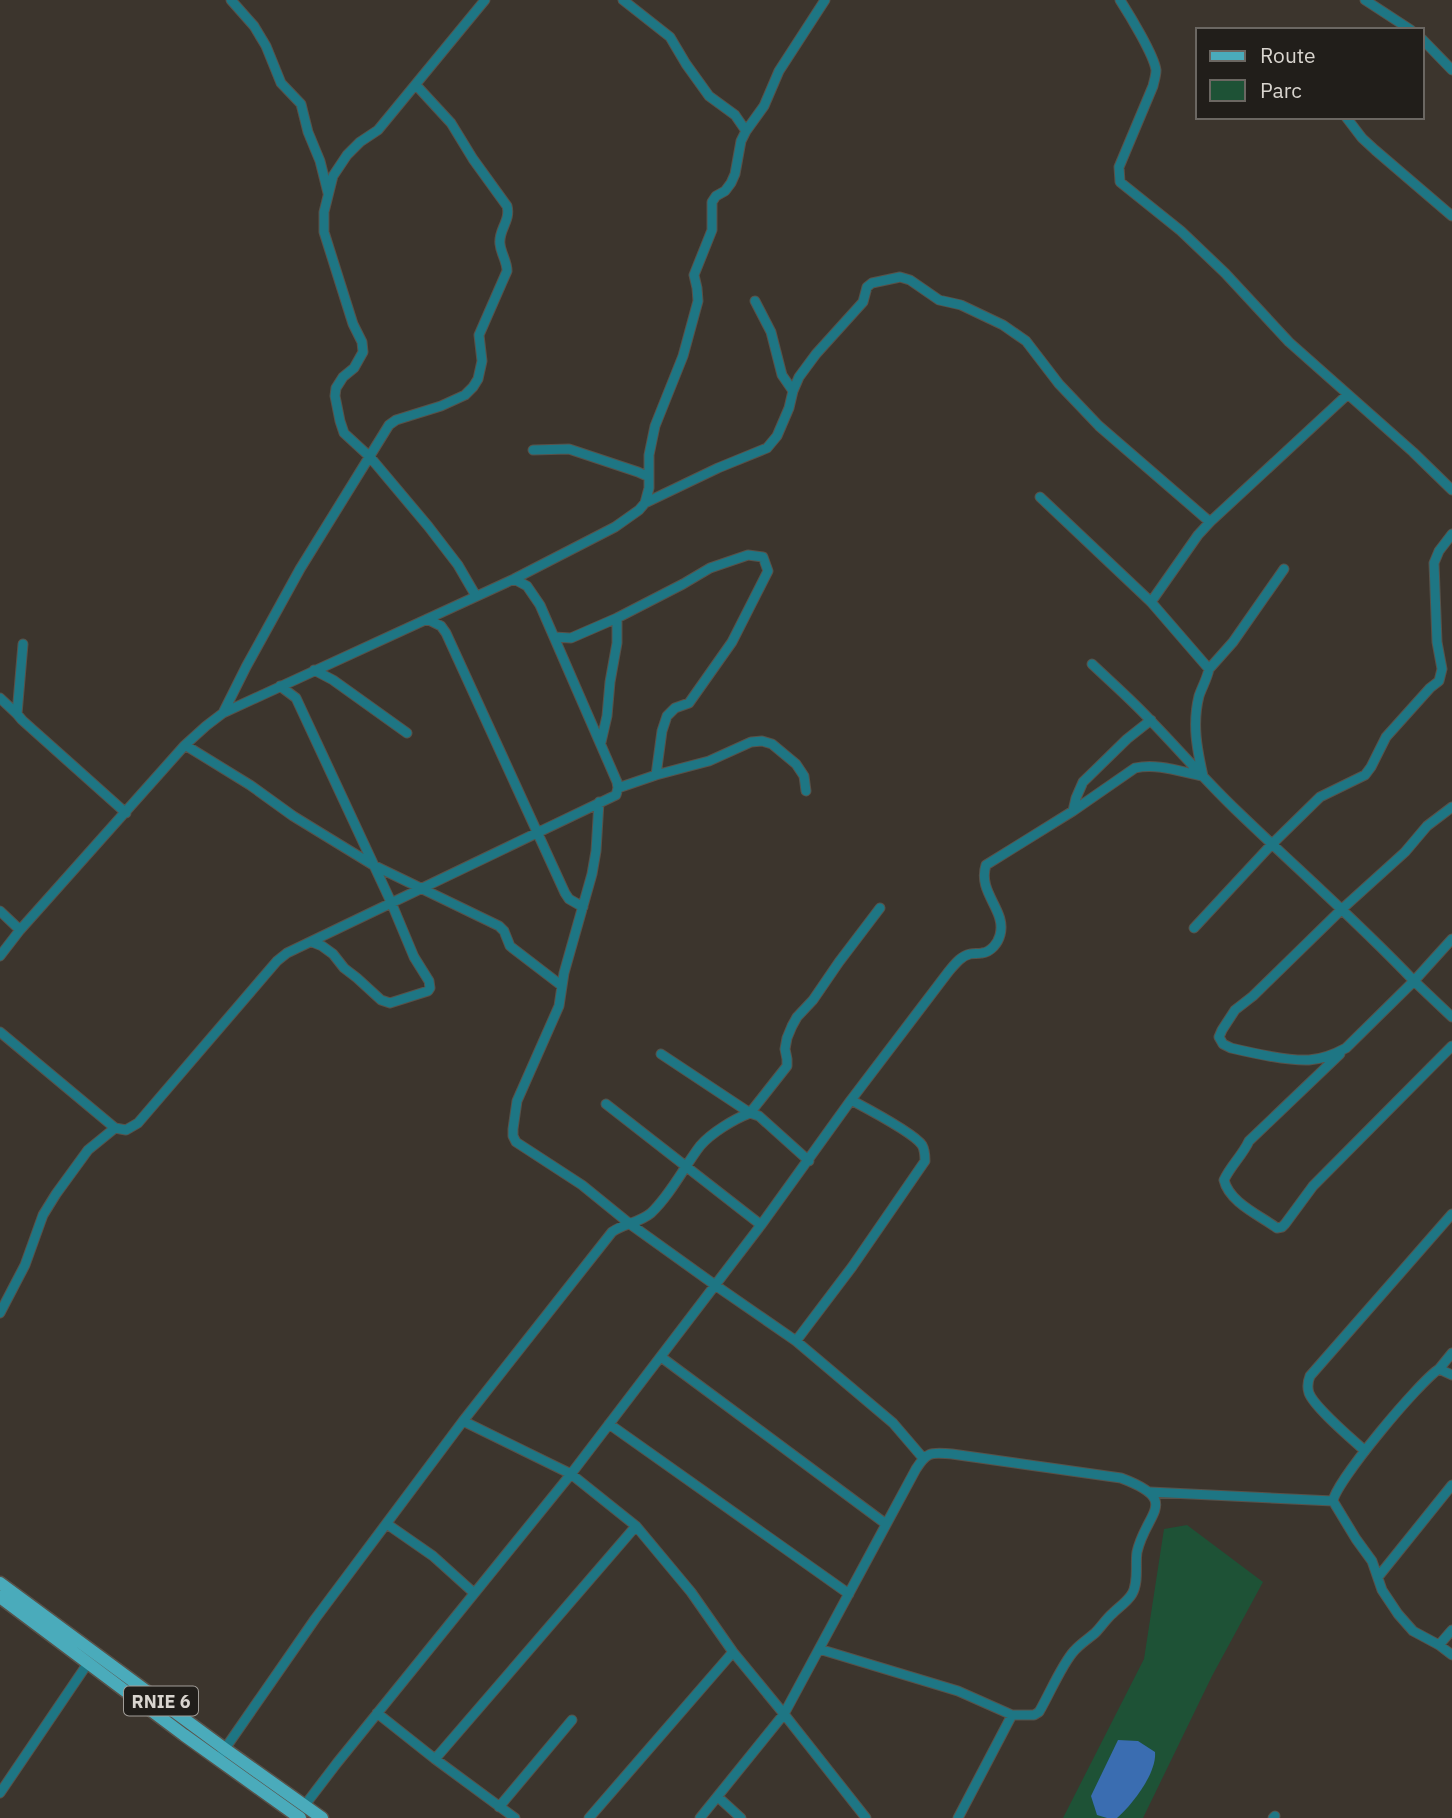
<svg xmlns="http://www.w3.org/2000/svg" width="1452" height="1818" viewBox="0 0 1452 1818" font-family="'IBM Plex Sans',sans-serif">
<rect width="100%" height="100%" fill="#3c352d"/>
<path fill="#1e5236" d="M1187,1525L1263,1582L1212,1676L1143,1818H1063L1144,1659L1164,1529Z"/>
<path fill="#3a6db1" d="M1118,1740L1138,1741L1155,1752C1157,1773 1132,1805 1117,1818H1107L1097,1815L1091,1796Z"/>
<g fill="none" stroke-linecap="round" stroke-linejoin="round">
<defs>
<path id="minor" d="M231,0L254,26L266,46L281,83L301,104L308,132L320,161L328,193
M623,0L670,37L686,64L709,96L735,115L746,131
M1120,0C1129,14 1154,55 1156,70C1156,76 1154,81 1153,86L1119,167L1120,182L1181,231L1225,273L1289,342L1413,452L1452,490
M1365,0L1411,30
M1422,39L1452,70
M1346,117L1362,138L1375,150L1452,216
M755,301L771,332L782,375L793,391
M533,450L569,449L638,472L649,477
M645,503L718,468L767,448L777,436L789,408L793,391L799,377L816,354L863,302L867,287L872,283L900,277L910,280L939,300L961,305L1003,325L1026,341L1059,384L1099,426L1210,522
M476,596L458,565L428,526L370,457L344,433L340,421L335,396L336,388L343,377L354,368L363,352L362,342L353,324L324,232V212L333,176L347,155L360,142L378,130L485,0
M1151,602L1198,535L1210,522L1347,395
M427,619L441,626L446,633L565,893L569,899L583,907
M554,637L571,638L617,618L683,584L710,568L748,555L763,557L768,571L732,642L689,703L675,708L667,716L662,731L656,775
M23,644L17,714L22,720L126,813
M1092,664C1112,683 1134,702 1153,723C1180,751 1206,781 1234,808C1294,866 1357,921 1414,981L1346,1048C1335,1054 1322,1059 1309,1060C1288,1061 1252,1053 1231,1048L1223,1044L1219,1037L1222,1030L1235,1010L1253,996L1342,909L1405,852L1427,826L1452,807
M1209,669L1233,642L1284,569
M314,670L333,680L407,733
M280,686L296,698L391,902L414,957L429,981L430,988L428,991L390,1003L381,1000L357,978L344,968L333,954L322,946L312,942
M0,698L17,714
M223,713L246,667L300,569L389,425L396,420L441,406L465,395L473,387L478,379L482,361L479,335L507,271C507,261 501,254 500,244C498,230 511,221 507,206L473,159L451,123L416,85
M601,742L607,716L610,682L617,643V618
M185,745L250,785L293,816L373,865L499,926L504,931L510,946L562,986
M618,788L656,775L709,761L751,742L762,741L772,744L796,764L804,776L806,791
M599,802L596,851L592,874L564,973L559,1006L517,1101L513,1129V1136L516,1142L582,1185L630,1224L715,1285L796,1341L893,1423L923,1458
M1073,811L1076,798L1083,782L1127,739L1151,720
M0,911L20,930
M1194,928L1272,844L1320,797L1365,775L1371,767L1386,737L1430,688L1439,681L1442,669L1437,642L1434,563L1439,551L1452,534
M1452,939L1414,981L1452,1017
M0,956L20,930L185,745L206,726L223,713L514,579L615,527L639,510L645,503L649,488V455L655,426L683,356L698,301L697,288L694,275L712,230V202L716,196L725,191L731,183L735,174L741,141L746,131L764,106L779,71L825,0
M0,1032L115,1128L126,1130L138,1123L277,961L287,953L616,795L618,788L617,782L540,605L527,586L514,579
M661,1054L750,1113L787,1066V1059L785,1049L787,1038L792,1026L797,1017L813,1000L839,962L880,908
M1340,1054L1249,1141C1242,1156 1231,1165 1224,1180C1229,1202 1259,1215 1277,1228L1282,1227L1285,1224L1313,1186L1452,1046
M606,1104L761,1225
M0,1313L25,1265L43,1215L56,1194L88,1150L115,1128
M796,1341L852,1267L925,1161C925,1156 925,1150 922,1145C914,1133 866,1108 851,1100
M661,1357L886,1524
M1439,1369L1452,1353
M1452,1375L1439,1369C1420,1381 1336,1481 1333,1501L1356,1539L1372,1561L1382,1590L1398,1614L1413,1631L1439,1645L1452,1655
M463,1421L571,1474L636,1526L691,1592L733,1652L784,1714L866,1818
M609,1424L849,1594
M1365,1451C1352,1439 1314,1407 1309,1393C1307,1387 1308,1381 1310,1376L1452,1214
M1150,1492L1333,1501
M387,1524L433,1556L474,1593
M1378,1577L1452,1485
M1439,1645L1452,1630
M377,1713L435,1759L515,1818
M222,1753L315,1619L463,1421L612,1232C625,1223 639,1223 651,1213C671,1194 684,1167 700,1146C711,1133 734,1119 750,1113L759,1116L809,1161
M435,1759L636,1526
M0,1793L88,1663
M718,1797L741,1818
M305,1805L337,1763L571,1474L761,1225L851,1100L949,971C955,964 961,956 970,954C974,953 978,954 982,953C991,952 998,943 1000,935C1007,910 977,893 986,865L1073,811L1135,768C1158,763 1181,772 1203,776C1197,749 1192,724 1199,696C1202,687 1207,679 1209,669L1151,602L1040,497
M499,1807L572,1720
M589,1818L733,1652
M700,1818L784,1714L916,1469C928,1450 932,1453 952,1454L1121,1478C1182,1501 1146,1512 1137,1552C1135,1565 1139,1582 1132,1594C1127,1602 1119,1607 1113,1613C1106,1619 1101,1627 1095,1633C1088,1639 1080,1644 1074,1651C1062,1664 1049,1695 1039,1712L1034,1715H1012L958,1691L819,1649
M958,1818L1012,1715
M1273,1818L1275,1816"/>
<path id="major" d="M0,1583L225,1749L322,1818
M0,1597L184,1735L300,1818"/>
</defs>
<use href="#minor" stroke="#58524a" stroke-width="11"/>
<use href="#major" stroke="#58524a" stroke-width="15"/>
<use href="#minor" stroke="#1e7684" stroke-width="9"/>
<use href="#major" stroke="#4aabbb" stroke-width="12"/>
</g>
<g text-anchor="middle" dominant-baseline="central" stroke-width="7" stroke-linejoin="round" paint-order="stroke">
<rect fill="#211e1a" stroke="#a29e99" stroke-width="2" x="124" y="1686.5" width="74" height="29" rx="5"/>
<g font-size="18" font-weight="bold" fill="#d9d5cf">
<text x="161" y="1701">RNIE 6</text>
</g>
</g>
<rect x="1196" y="28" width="228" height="91" fill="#211e1a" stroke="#6b6762" stroke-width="2"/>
<rect x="1210" y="51" width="35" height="10" fill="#4aabbb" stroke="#6b6762" stroke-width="2"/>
<text x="1260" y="63" font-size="21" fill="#d9d5cf">Route</text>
<rect x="1210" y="80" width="35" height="21" fill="#1e5236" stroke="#6b6762" stroke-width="2"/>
<text x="1260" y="98" font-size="21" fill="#d9d5cf">Parc</text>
</svg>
